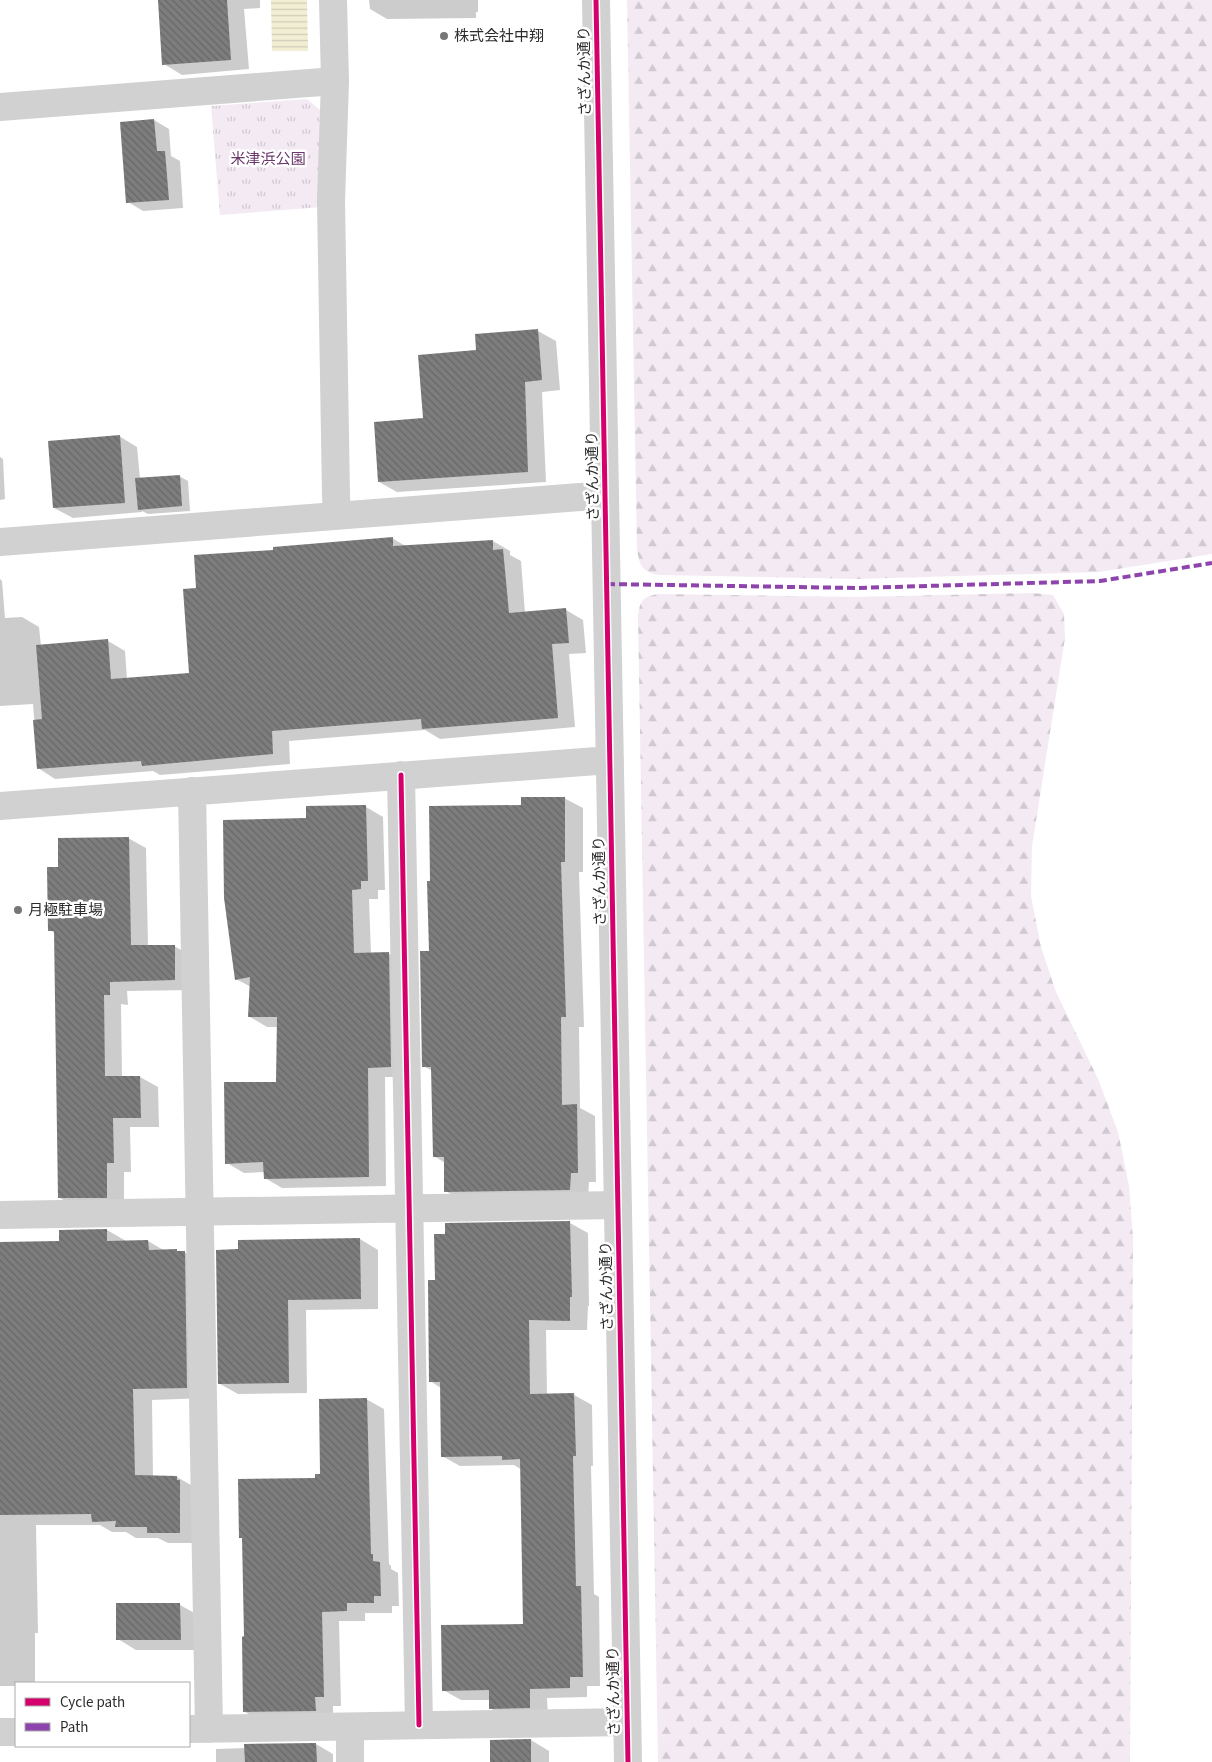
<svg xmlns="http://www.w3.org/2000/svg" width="1212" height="1762" viewBox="0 0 1212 1762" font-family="'Source Sans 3','Noto Sans JP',sans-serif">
<defs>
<pattern id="grass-tufts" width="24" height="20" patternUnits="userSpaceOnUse" patternTransform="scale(1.25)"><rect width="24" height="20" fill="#f3eaf4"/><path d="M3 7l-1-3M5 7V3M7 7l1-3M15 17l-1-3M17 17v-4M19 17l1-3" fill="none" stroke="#d0c9d1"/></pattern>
<pattern id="forest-firs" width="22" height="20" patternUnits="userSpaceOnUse" patternTransform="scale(1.25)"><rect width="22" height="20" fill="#f3eaf4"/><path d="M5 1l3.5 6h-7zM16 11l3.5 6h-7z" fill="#d0c9d1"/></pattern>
<pattern id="water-rules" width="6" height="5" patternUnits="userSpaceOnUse" patternTransform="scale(1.25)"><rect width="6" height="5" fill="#f2eed4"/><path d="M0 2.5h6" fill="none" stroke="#d0ccb6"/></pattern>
<pattern id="building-back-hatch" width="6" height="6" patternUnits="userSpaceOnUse" patternTransform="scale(1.25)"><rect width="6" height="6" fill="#7d7d7d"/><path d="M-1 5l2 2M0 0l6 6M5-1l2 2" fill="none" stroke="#676767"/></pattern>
</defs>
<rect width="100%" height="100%" fill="#fff"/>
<path fill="url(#grass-tufts)" d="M307,99L320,110L322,207L220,215L211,106Z"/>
<path fill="url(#forest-firs)" d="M627,0H1212V554L1099,572L857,579L659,575C642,572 640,566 637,550Z
M1033,593L1053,595L1064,614L1065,638L1032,846L1031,896L1041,947L1056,992L1098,1079L1118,1132L1129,1186L1133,1238L1130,1762H658L638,616C640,601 642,597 658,594L857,597Z"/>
<path fill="url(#water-rules)" d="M271,0H307L308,51H272Z"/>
<path fill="#0003" d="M159,0H260V8L244,9L249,69L182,75L164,64Z
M369,0H478V12H476V18L387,19L370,9Z
M154,120L169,129L171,156L180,161L183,208L143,211L128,202L122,123Z
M538,331L556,341L560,390L542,392L546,482L397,492L379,482L477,351Z
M119,436L137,447L140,479L179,476L188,481L190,511L148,514L142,511V512L73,518L54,508Z
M0,457L3,459L5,499L0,500Z
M392,538L407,547L493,541L510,551V555L521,561L525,613L566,610L583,620L586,653L569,654L575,727L440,739L425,730L289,741L290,764L160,775L153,771L55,779L38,768L33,704L0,706V579L2,581L5,618L22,617L39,627L41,646L108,641L125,651L127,679L190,674L198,589L274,551Z
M564,798L583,808V872H579L584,1027H579L580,1108L595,1116L596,1182H589L588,1200L464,1202L446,1191L445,1163L434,1156L433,1071L423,1066L430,952L522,806Z
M366,807L383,817L385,890H378V899H369L371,954L388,953L406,963L408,1077H385L386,1186L282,1188L265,1178V1172L244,1173L227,1163L278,1083V1027H267L250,1017L251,987L236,979L308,819Z
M128,838L146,848L148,946H174L192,956V990L127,991L128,1005L121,1004L122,1077H140L158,1087L159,1127H130L131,1172H124V1207L77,1208L60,1198L56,934L50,930L59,868Z
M570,1223L588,1233L589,1306H588L587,1330H546L547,1395H574L592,1405L593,1466H591L594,1594L599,1597L600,1686H587V1697L547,1698L548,1717L508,1718L490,1708V1700H461L443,1690L524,1625L522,1470L514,1465L460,1466L442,1456L441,1388L430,1381L436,1282L446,1235V1225Z
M107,1230L126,1241H148L165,1251L184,1252L204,1263L206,1398L152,1400L153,1477H177L196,1488L199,1543H168L158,1538H136L126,1532H112L100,1525H36L38,1633H35V1683H16V1686H0V1243L60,1242Z
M360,1239L378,1250V1309L306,1310L307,1393L238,1394L220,1384L217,1251Z
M366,1399L384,1409L389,1564L391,1566V1569L398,1573L399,1606H392V1613H365V1621H339L341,1706H333V1721L263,1722L245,1712V1638L244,1539L241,1537L321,1475Z
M118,1605H180L198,1615V1650H136L118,1639Z
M531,1740L549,1751V1762H491Z
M316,1744L333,1754V1762H216V1749L245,1748V1745Z"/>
<path fill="url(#building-back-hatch)" d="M158,0H227L231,60L162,65Z
M154,119L157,151H165L169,200L126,203L120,122Z
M538,329L542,380L525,382L528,472L378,482L374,422L423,418L418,355L476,350L475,334Z
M120,435L125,503L53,508L48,441Z
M180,475L182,506L138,510L135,478Z
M393,537V546L493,540V550L503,549L509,613L566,608L569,643L552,644L558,718L422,729L421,719L272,731L273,754L142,766L141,761L37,769L33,720L42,719L36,645L108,639L111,679L189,673L183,589L196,588L194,555L273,550V547Z
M521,797H565V862H561L566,1017H561L562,1105L577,1104L578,1173H571L570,1190L444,1192V1157H433L431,1067H422L420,951H429L427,881H430L429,806L521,805Z
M366,805L368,881H361V889L352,890L354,953L389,952L391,1067L368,1068L369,1177L264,1179L263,1162L225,1164L224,1082H276L277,1017H248L250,977L235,980L224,898L223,820L306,818V806Z
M129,837L131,945H175V980L110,982V995H104L105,1076H140L141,1118H113L114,1163H107V1198H58L54,931H48L47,867H58V838Z
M570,1221L572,1297H570V1321L529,1320L530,1394L574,1393L576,1456H573L576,1586H581L583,1677H570V1688L530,1689V1708L489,1709V1690L442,1691L441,1625L523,1624L520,1459L502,1460V1456L441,1457L440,1382H429L428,1280H435L434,1234H445V1223Z
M107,1229V1241L148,1240L149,1250L177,1249V1251H185L187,1388L133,1389L135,1475L177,1476V1480H180V1533H147V1527H115L116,1521L92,1522L91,1514L0,1515V1242L59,1241V1230Z
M360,1238L361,1299L288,1300L289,1383L218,1384L216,1250L238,1249V1240Z
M367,1398L371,1554H373V1561L380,1562L381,1596H374V1603H347V1611L322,1612L324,1697H315L316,1711L243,1712L242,1637L244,1636L242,1538H239L238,1479L315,1478V1474H320L319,1399Z
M116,1603H180L181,1640H116Z
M531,1739V1762H490V1740Z
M316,1743L317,1762H245L244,1744Z"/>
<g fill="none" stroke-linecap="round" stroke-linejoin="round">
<path stroke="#d1d1d1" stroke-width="28" d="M333,0L335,81L331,201L336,495L337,515
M596,0L628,1762
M0,107L335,81
M0,542L580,497L605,496
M401,775L419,1725
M192,791L209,1729
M0,806L610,760
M0,1215L618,1205
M350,1727V1762
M189,1729L627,1722
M0,1732H16"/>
<path stroke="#8e44ad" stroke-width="4" stroke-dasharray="8 4" stroke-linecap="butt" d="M607,584L857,588L1100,581L1212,563"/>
<defs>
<path id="cycleway" d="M596,0L628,1762
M401,775L419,1725"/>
</defs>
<use href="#cycleway" stroke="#fff" stroke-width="8"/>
<use href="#cycleway" stroke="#d6006c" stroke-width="5"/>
</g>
<g fill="#767676" stroke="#fff" stroke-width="2">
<circle cx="444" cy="36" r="5"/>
<circle cx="18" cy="910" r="5"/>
</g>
<g text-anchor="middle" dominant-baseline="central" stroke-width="5" stroke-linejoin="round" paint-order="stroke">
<g font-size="15" fill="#2c2c2c" stroke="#fff" text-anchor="start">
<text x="454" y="36">株式会社中翔</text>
<text x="28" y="910">月極駐車場</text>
</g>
<g font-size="15" fill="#2c2c2c" stroke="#fff">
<text transform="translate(585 71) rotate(-91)">さざんか通り</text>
<text transform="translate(593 476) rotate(-91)">さざんか通り</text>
<text transform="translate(600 881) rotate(-91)">さざんか通り</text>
<text transform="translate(607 1286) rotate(-91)">さざんか通り</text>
<text transform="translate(614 1691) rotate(-91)">さざんか通り</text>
</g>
<g font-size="15" fill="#6a376a" stroke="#fff">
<text x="268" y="159">米津浜公園</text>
</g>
</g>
<rect x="15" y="1682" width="175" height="65" fill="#ffffff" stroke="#ababab"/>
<rect x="25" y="1698" width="25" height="8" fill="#d6006c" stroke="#ababab"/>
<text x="60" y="1707" font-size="15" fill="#2c2c2c">Cycle path</text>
<rect x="25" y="1723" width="25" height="8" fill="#8e44ad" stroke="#ababab"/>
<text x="60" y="1732" font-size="15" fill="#2c2c2c">Path</text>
</svg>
